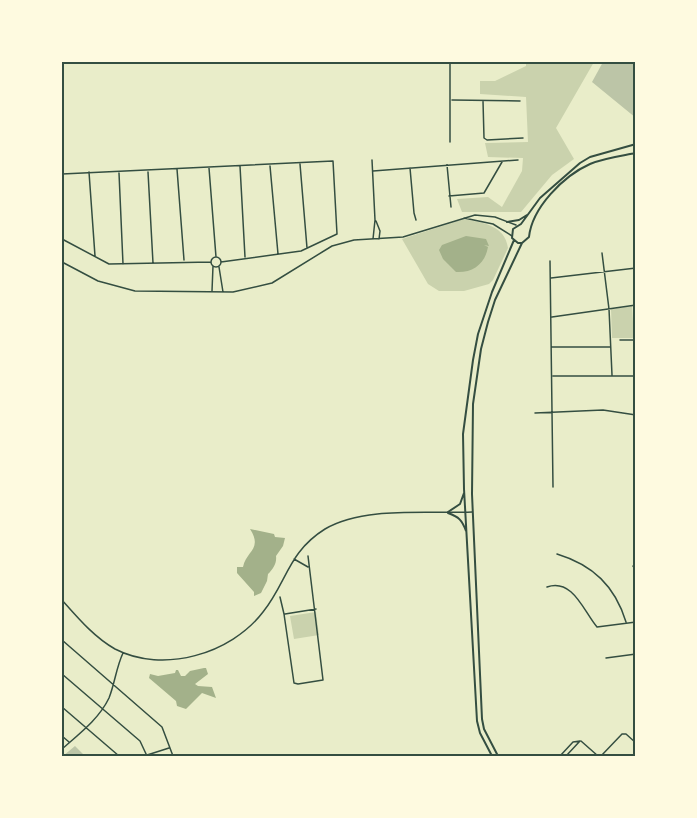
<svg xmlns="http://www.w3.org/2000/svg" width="697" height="818" viewBox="0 0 697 818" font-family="'Fira Sans',sans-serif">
<rect width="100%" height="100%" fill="#e9edc9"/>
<path fill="#cad2ad" d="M526,62H594L556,128L574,159L552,175L521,212H462L457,199L488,197L502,207L522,171L523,158L488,157L485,143L528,142L526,97L480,94V81H495L526,66Z
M464,219C483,223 505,225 508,248L493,280L489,284L464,291H439L428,284L402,239Z
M632,306L633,322H635V338H612L611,309Z
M316,612L319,635L294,639L290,616Z"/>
<path fill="#a3b18a" d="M466,236L486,239L489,246L484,245L488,247C485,264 473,273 456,272L443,259L439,250L442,245Z
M250,529L274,534L275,537L285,538L283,546L276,556C277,563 273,569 268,574L267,581L261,593L254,596V592L237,573V567H243C246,551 263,549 250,529Z
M204,668H206L208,674L195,684L198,686L212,687L216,698L202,693L186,709L177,706L176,701L149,678L150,674L158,676L175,673L176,670H178L181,676H185L190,671Z"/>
<path fill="#bcc5a7" d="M603,62H636V118L592,82Z
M75,746L85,756H63Z"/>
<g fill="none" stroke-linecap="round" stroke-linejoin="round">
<path stroke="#344e41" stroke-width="1.5" d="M62,62H66
M450,62V142
M452,100L520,101
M483,101L484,138L487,140L523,138
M372,160L375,220L373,239
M300,164L307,248
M447,165L451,207
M240,166L245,257
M270,166L278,254
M209,168L216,257
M410,168L414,213L416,220
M177,169L184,260
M373,171L518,160
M89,172L95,256
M148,172L153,263
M119,173L123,264
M62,174L333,161L337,234L301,251L221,262
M449,196L484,193L502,162
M62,217L63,239
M464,218L493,224L512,236
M376,221L380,231L379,239
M62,239L109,264L211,262
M602,253L609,309L612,375
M211 262a5 5 0 1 1 10 0a5 5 0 1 1-10 0Z
M550,261L553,487
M62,262L98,281L135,291L233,292L272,283L332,246L354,240L403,237L475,215L495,217L516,225
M219,267L223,292
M551,278L636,268
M212,291L213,266
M552,317L636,305
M620,340H636
M552,347H610
M553,376H636
M535,413L603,410L636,415
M557,554C593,565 615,586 626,622
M294,559L308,567
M633,566L636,570
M547,587C573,578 584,612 597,627L636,622
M280,597L284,614L294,683L298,684L323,680L308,556
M62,600C78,618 94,637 115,649C163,674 231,654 263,612C287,582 288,552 325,529C364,506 427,514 472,512
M285,614L316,609
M62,640L162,727L173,756
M606,658L636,654
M62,674L140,741L147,756
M62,707L119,756
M62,736L69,742
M581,741L598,756
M62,749C79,734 99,719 109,698C115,683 116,668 123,653
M144,756L169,748
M560,756L573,742L580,741
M566,756L580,741
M601,756L622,734H626L636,743"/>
<path stroke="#344e41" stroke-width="2" d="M507,222L519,220L527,215
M522,243H518L512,238L513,229L521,224L540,198L580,163L590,157L636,144
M448,512L460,504L464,493
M448,513C459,517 462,520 466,531
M492,756L480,733L477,721L464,489L463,434L473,360L478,334L492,292L514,240
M498,756L484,729L482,719L472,494L473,404L481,349L488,322L495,300L522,243L529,237C532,208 563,176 590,164C604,158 621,156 636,153"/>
</g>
<rect width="697" height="818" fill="none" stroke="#fefae0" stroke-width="126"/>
<rect x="63" y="63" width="571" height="692" fill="none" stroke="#344e41" stroke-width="2"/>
</svg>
